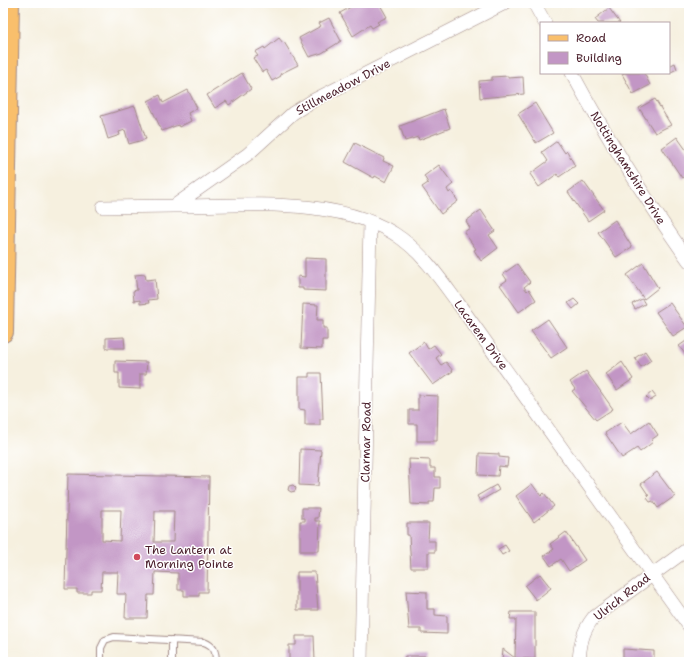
<svg xmlns="http://www.w3.org/2000/svg" width="692" height="665" viewBox="0 0 692 665" font-family="'Shantell Sans',sans-serif">
<rect width="100%" height="100%" fill="#fff"/>
<filter id="ink" filterUnits="userSpaceOnUse"><feTurbulence type="fractalNoise" baseFrequency=".025" numOctaves="2"/><feDisplacementMap in="SourceGraphic" scale="8" xChannelSelector="R" yChannelSelector="G"/><feConvolveMatrix kernelMatrix="1 2 1 2 8 2 1 2 1" color-interpolation-filters="sRGB"/></filter>
<filter id="wash" filterUnits="userSpaceOnUse"><feTurbulence type="fractalNoise" baseFrequency=".012" numOctaves="4" result="noise"/><feDisplacementMap in="SourceGraphic" scale="16" xChannelSelector="R" yChannelSelector="G"/><feGaussianBlur stdDeviation="0.9" result="paint"/><feColorMatrix in="noise" values="0 0 0 0 0 0 0 0 0 0 0 0 0 0 0 0 0 1.4 0 .05"/><feComposite in="paint" operator="in"/></filter>
<g filter="url(#wash)">
<rect width="100%" height="100%" fill="#f6f0df"/>
<g id="blocks">
<path fill="#c296c5" fill-rule="evenodd" d="M358,3H379L387,17L377,22L379,24L372,28L370,25L353,36L340,13Z
M609,8L620,23H598L595,19Z
M329,18L341,41L322,53L309,57L299,38L321,26L319,23Z
M279,38L283,43L284,42L298,65L280,74L281,76L272,81L266,70L262,72L253,58L258,56L255,52L264,47L265,49Z
M675,63L677,69L669,73V66Z
M242,73L251,89L229,105L226,101L215,108L207,95Z
M625,73H644L650,85L633,94L622,74Z
M508,76V78L523,77L524,94L480,98L479,81L492,80V77Z
M188,90L197,108L188,113L191,121L179,127L178,125L162,131L148,101L160,95L163,103Z
M655,99L671,125L655,133L639,108Z
M535,103L553,133L536,143L518,114Z
M135,106L146,139L129,144L125,130L119,132L120,135L108,139L101,116Z
M444,109L450,128L419,140L418,137L405,141L400,126Z
M677,137L689,154V173L682,178L662,148Z
M557,141L565,153L567,151L575,166L559,177L557,174L539,187L530,174L548,161L542,152Z
M355,143L384,158L383,161L394,166L386,182L375,176L374,178L345,162Z
M439,165L453,184L447,189L449,193L451,191L458,201L441,214L422,187L428,183L424,176Z
M583,181L604,210L588,221L568,192Z
M481,210L495,231L489,235L498,248L481,261L474,250L476,249L464,232L470,228L466,221Z
M615,220L632,247L616,257L598,232Z
M305,258L326,259V291L303,290V288H298V276L305,277Z
M643,263L658,288L644,299L627,275Z
M517,264L530,282L524,287L527,291L529,289L536,300L519,312L500,285L507,280L503,274Z
M145,274L146,280L155,279L157,299L148,300L149,303L140,304V300L134,301L133,291L137,290L135,275Z
M574,299L579,304L573,309L568,303Z
M642,299L645,304L635,309L632,304Z
M670,303L687,327L673,336L656,312Z
M303,304L318,305L317,320H323V328H327V340H322V349L301,348Z
M548,319L567,347L551,358L531,331Z
M124,337L125,348H106V338Z
M689,339V359L679,346Z
M424,342L428,349L434,345L441,354L436,358L441,365L446,362L453,371L433,385L409,353Z
M645,351L651,360L641,367L635,358Z
M115,361L147,362L146,374H140V389L119,388V373H115Z
M622,362L633,379L617,390L606,374Z
M586,371L613,409L596,420L572,391L575,389L570,382Z
M309,373H321L323,419H320V425H305V410L299,409V377H309Z
M652,392L656,397L650,401L646,397Z
M418,395L438,396L437,441H417V424H409V410H418Z
M649,421L658,435L651,440L653,442L640,452L637,448L622,458L605,433L622,422L631,434Z
M300,449L321,450L318,486L299,485Z
M479,453L499,454V457L508,458L507,467L499,466L498,476L478,475Z
M409,459L430,460V468H435V477H440V488H435L434,502H429V505L411,504Z
M657,472L675,496L658,508L653,501L650,502L647,498L649,496L641,484Z
M68,474L209,477L207,592H199V596H184V590H178V573L155,572L154,595H148L147,618H125L126,594H117L118,572H102L101,590H91V593H77V589H65ZM102,510H121L120,541L102,540ZM155,511H174L173,542H154Z
M532,484L541,496L544,493L554,506L534,522L516,496Z
M293,485L296,488L295,491L291,492L288,490L289,486Z
M496,485L499,490L480,501L477,496Z
M302,508H319L318,518H315V521H320L319,551H300V521H305V518H302Z
M407,523H429L428,541H435V552H428V568H411L409,535H407Z
M566,532L585,560L569,571L561,559L551,566L544,556L554,549L550,544Z
M505,545L509,551L502,555L498,549Z
M297,572H315L318,610H297Z
M540,574L551,588L536,600L525,586Z
M406,591L427,592V609H435V615L447,616V634L421,633V629H409Z
M511,612H535V659L515,658L517,660H502L503,649L515,658L516,619H510Z
M296,636H314L315,662H289V645H296Z
M623,649L654,651V662H623Z
M405,656H427L426,662H404Z"/>
</g>
</g>
<g filter="url(#ink)">
<use href="#blocks" fill-opacity="0" stroke="#a08885" stroke-width="1"/>
<g fill="none" stroke-linecap="round" stroke-linejoin="round">
<defs>
<path id="lane" d="M101,662V648L105,640L114,637L204,642C214,646 216,651 216,662
M172,662V640"/>
<path id="street" d="M534,3L545,23
M572,73C607,138 646,200 689,261
M174,206C244,206 343,195 402,239C425,256 441,280 458,303L689,626
M103,207L174,206L248,154L293,113L314,100L505,3
M361,662L370,222
M579,662C580,645 582,632 593,618L689,548"/>
<path id="primary" d="M3,332L9,3"/>
</defs>
<use href="#lane" stroke="#a08885" stroke-width="8"/>
<use href="#street" stroke="#a08885" stroke-width="14"/>
<use href="#primary" stroke="#a08885" stroke-width="22"/>
<use href="#lane" stroke="#fff" stroke-width="6"/>
<use href="#street" stroke="#fff" stroke-width="13"/>
<use href="#primary" stroke="#f9bf6c" stroke-width="20"/>
</g>
</g>
<circle fill="#d1495b" stroke="#fff" stroke-width="1.5" cx="137" cy="557" r="4"/>
<g text-anchor="middle" dominant-baseline="central" stroke-width="3" stroke-linejoin="round" paint-order="stroke">
<g font-size="12" fill="#4a1f2b" stroke="#fff">
<text transform="translate(343 87) rotate(-28)">Stillmeadow Drive</text>
<text transform="translate(628 168) rotate(58)">Nottinghamshire Drive</text>
<text transform="translate(481 335) rotate(54)">Lacarem Drive</text>
<text transform="translate(366 442) rotate(-89)">Clarmar Road</text>
<text transform="translate(622 597) rotate(-38)">Ulrich Road</text>
</g>
<g font-size="12" fill="#4a1f2b" stroke="#fff" text-anchor="start">
<text x="145" y="550">The Lantern at<tspan x="145" dy="14">Morning Pointe</tspan></text>
</g>
</g>
<rect width="692" height="665" fill="none" stroke="#fff" stroke-width="16"/>
<rect x="540" y="22" width="130" height="52" fill="#ffffff" stroke="#b7a5aa"/>
<rect x="548" y="35" width="20" height="6" fill="#f9bf6c" stroke="#b7a5aa"/>
<text x="576" y="42" font-size="12" fill="#4a1f2b">Road</text>
<rect x="548" y="52" width="20" height="12" fill="#c296c5" stroke="#b7a5aa"/>
<text x="576" y="62" font-size="12" fill="#4a1f2b">Building</text>
</svg>
